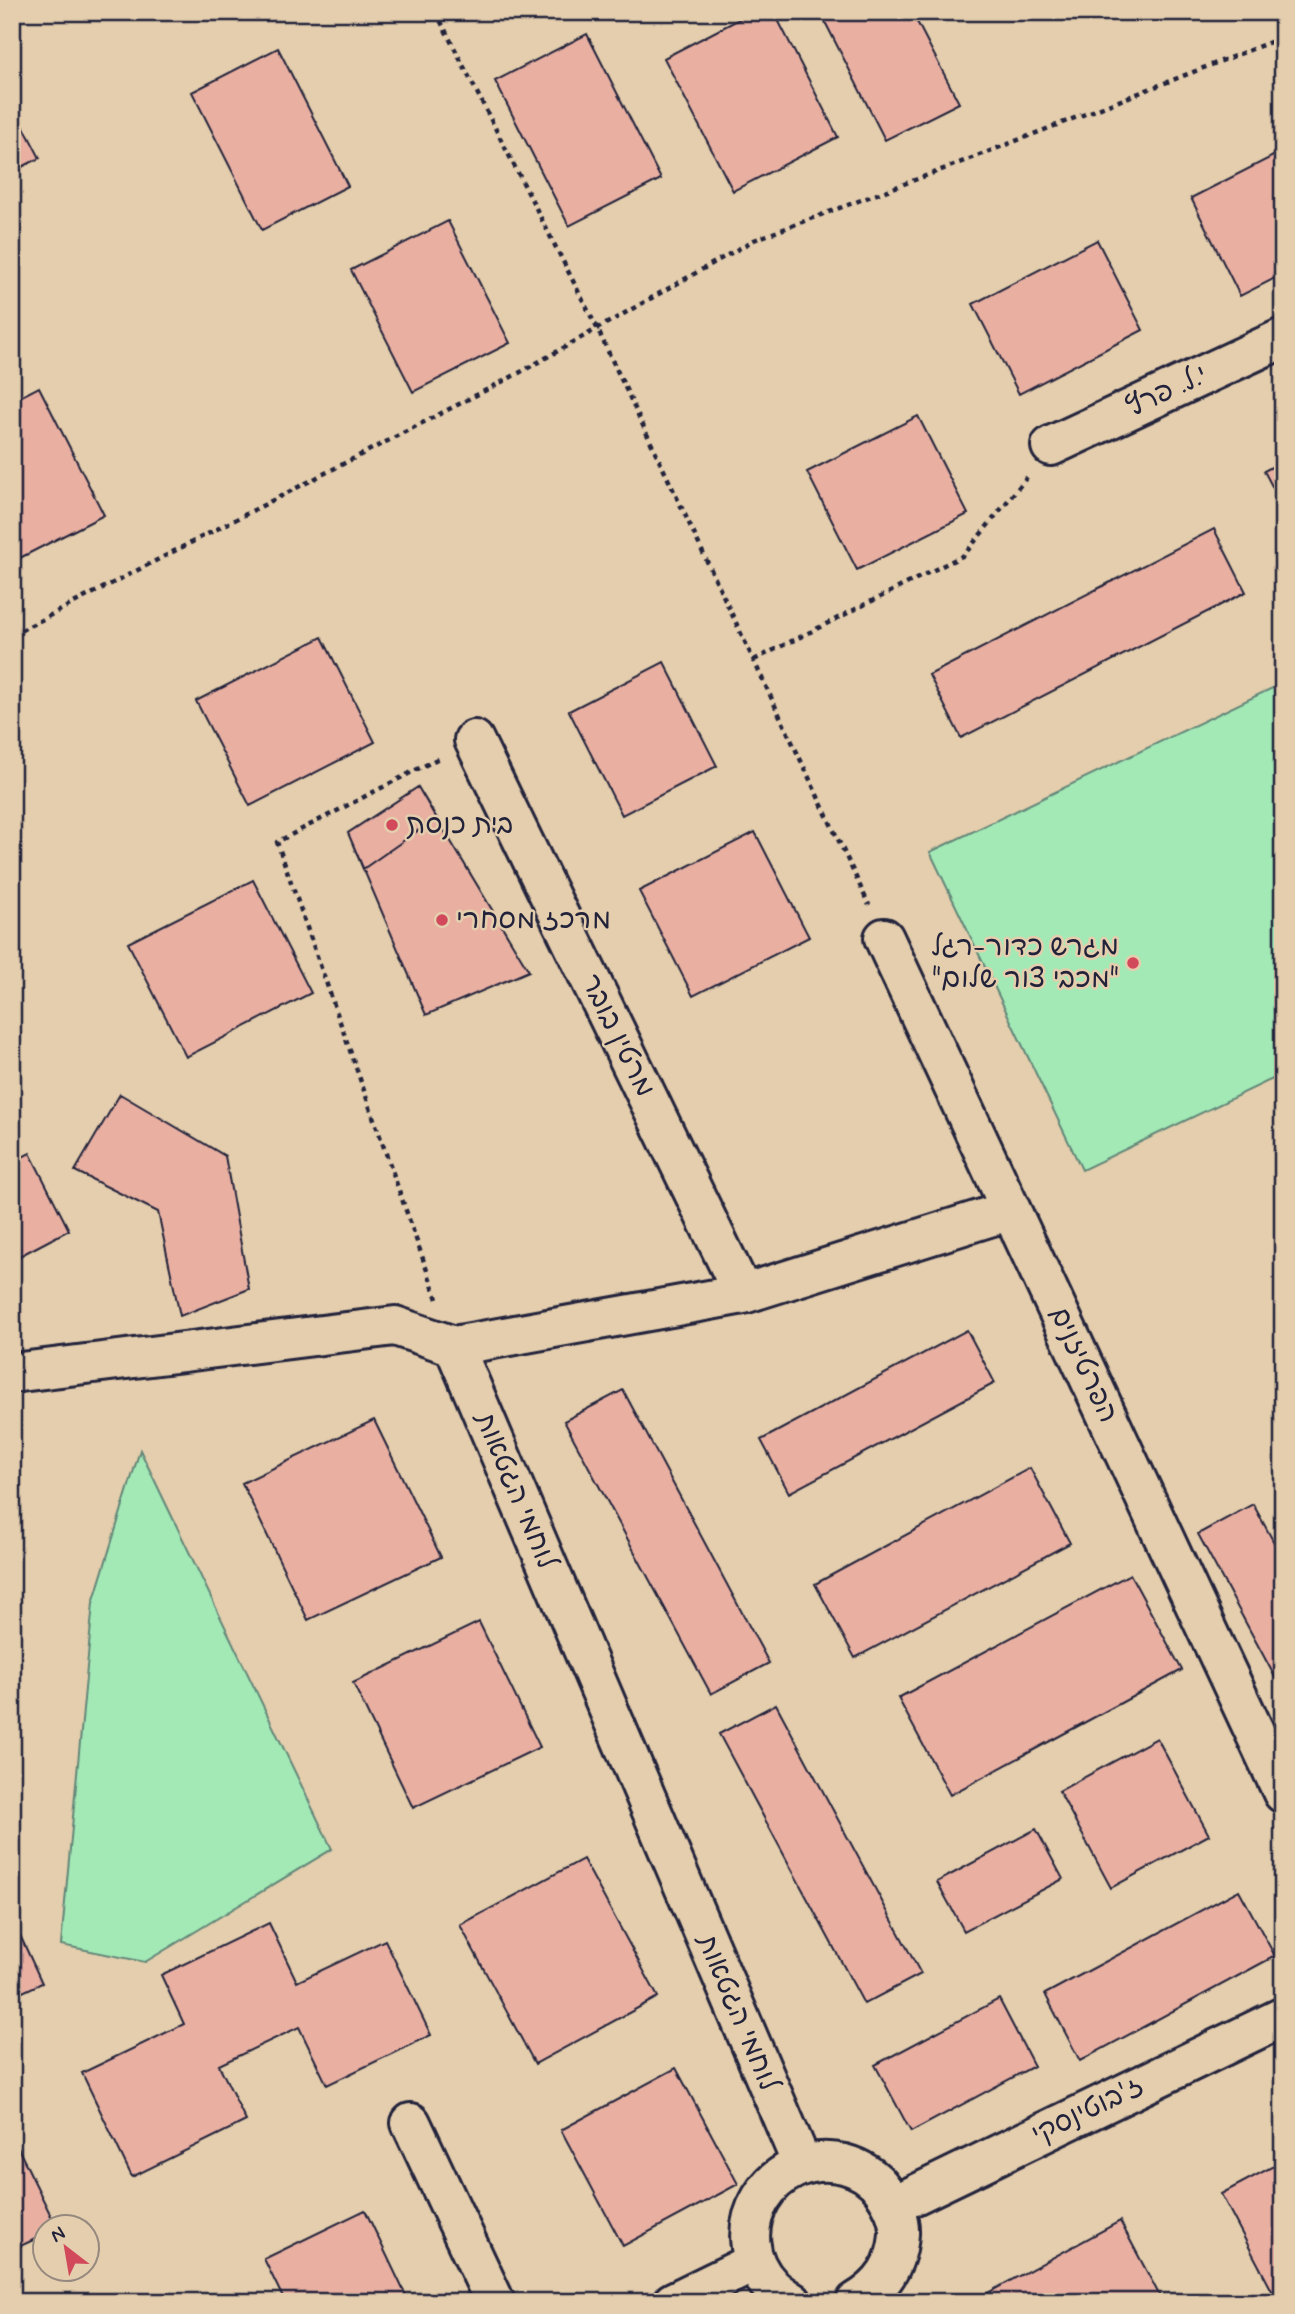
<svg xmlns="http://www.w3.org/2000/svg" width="1295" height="2314" viewBox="0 0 1295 2314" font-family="Mynerve,'Playpen Sans Hebrew',sans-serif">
<rect width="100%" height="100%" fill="#e4cead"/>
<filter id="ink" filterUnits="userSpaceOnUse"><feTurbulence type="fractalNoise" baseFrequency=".0143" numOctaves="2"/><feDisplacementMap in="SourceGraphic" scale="14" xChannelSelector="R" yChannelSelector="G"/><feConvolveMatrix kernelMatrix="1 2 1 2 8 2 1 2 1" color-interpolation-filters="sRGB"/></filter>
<g filter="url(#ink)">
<path fill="#a3e9b6" stroke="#628678" stroke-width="2" d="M1283,683V1074L1082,1170L930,852Z
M140,1450L332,1849L145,1962L61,1945L93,1603Z"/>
<path fill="#e9b0a2" stroke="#22223b" stroke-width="2" d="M753,12H774L838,137L733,191L664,58Z
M820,12H912L959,103L885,140Z
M587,34L661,179L569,226L495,81Z
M278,48L348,186L262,230L192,92Z
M12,104L40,158L12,172Z
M1283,151V274L1240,296L1191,198Z
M448,221L510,343L413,392L351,270Z
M1097,240L1143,330L1019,394L973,304Z
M39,387L104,515L12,562V401Z
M918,416L968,514L857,570L807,472Z
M1283,461V507L1264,471Z
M1214,529L1246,592L961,738L929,675Z
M322,637L375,742L250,806L196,701Z
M664,662L717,766L622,815L569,711Z
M418,787L529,971L426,1015L348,833Z
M418,787L436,818L363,869L348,833Z
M755,832L809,937L693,996L639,891Z
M253,880L311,993L186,1057L128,943Z
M120,1094L225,1156L249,1289L180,1316L158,1212L75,1171Z
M30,1153L69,1230L12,1260V1162Z
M967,1330L995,1383L789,1493L761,1440Z
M623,1390L769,1663L711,1694L564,1421Z
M374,1420L441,1557L308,1620L242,1483Z
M1030,1468L1070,1543L855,1658L815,1584Z
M1253,1504L1283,1559V1692L1198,1534Z
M1130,1574L1182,1670L950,1795L898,1698Z
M479,1622L540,1747L413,1808L353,1683Z
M776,1704L921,1974L864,2004L719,1734Z
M1157,1738L1209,1835L1111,1888L1059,1791Z
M1036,1829L1063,1879L964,1931L937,1882Z
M583,1859L658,1997L535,2064L460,1925Z
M1239,1890L1275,1956L1080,2061L1045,1994Z
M269,1923L297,1982L385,1940L431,2035L327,2085L299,2027L219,2065L246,2121L132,2177L82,2073L184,2024L161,1975Z
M19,1933L42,1983L12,1997V1936Z
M999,1999L1034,2066L911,2132L875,2065Z
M676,2068L738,2184L623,2246L561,2130Z
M16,2144L56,2226H46V2234L12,2250V2146Z
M1283,2161V2302H1278L1221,2194Z
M365,2210L409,2302H285L264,2259Z
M1120,2221L1163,2302H987L984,2295Z"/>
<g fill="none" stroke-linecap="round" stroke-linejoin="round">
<defs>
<path id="minor" d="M1051,446L1283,338
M474,740L743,1294
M884,938L1283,1793
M12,1373L395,1326L454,1346
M411,2123L495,2302
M802,2164L454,1346L743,1294L1011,1210
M894,2205L1283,2017
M673,2302L755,2262
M792,2302C785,2297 776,2292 771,2286C719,2232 772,2147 844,2164C859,2168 874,2177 883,2190C892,2203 900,2218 899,2234C897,2265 883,2286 856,2302"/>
</defs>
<use href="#minor" stroke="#22223b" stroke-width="44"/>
<path stroke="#22223b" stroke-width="4.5" stroke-dasharray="5 5" stroke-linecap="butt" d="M436,12L597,328L869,905
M12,635L519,373L754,240L936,172L1283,37
M754,660L964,555L1027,477
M437,1299L277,842L439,758"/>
<use href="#minor" stroke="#e4cead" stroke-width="38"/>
</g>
</g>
<g fill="#d1495b" stroke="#e4cead" stroke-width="2.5">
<circle cx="392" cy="825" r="7"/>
<circle cx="442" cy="920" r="7"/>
<circle cx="1133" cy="963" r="7"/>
</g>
<g text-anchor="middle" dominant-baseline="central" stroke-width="5" stroke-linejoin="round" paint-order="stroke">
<g font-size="28" fill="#22223b" stroke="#e4cead">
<text transform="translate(1167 392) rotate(-25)">י.ל. פרץ</text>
<text transform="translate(617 1036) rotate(64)">מרטין בובר</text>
<text transform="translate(1083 1365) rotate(65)">הפרטיזנים</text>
<text transform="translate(515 1491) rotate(67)">לוחמי הגטאות</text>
<text transform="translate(737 2013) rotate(67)">לוחמי הגטאות</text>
<text transform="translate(1088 2111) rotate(-26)">ז'בוטינסקי</text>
</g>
<g font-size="28" fill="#22223b" stroke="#e4cead" text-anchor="start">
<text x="406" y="825">בית כנסת</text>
<text x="456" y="920">מרכז מסחרי</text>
<text x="1119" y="947" text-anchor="end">מגרש כדור-רגל<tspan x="1119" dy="32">"מכבי צור שלום"</tspan></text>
</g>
</g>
<rect width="1295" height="2314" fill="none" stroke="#e4cead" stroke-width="42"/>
<rect x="21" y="21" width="1253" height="2272" fill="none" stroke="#22223b" stroke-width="2.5" filter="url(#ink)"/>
<g transform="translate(66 2248) rotate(329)"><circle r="33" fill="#e4cead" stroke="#96897f" stroke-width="2"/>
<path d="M0-5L12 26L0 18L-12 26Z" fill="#d1495b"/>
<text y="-10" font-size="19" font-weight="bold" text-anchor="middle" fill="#22223b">N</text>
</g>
</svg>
